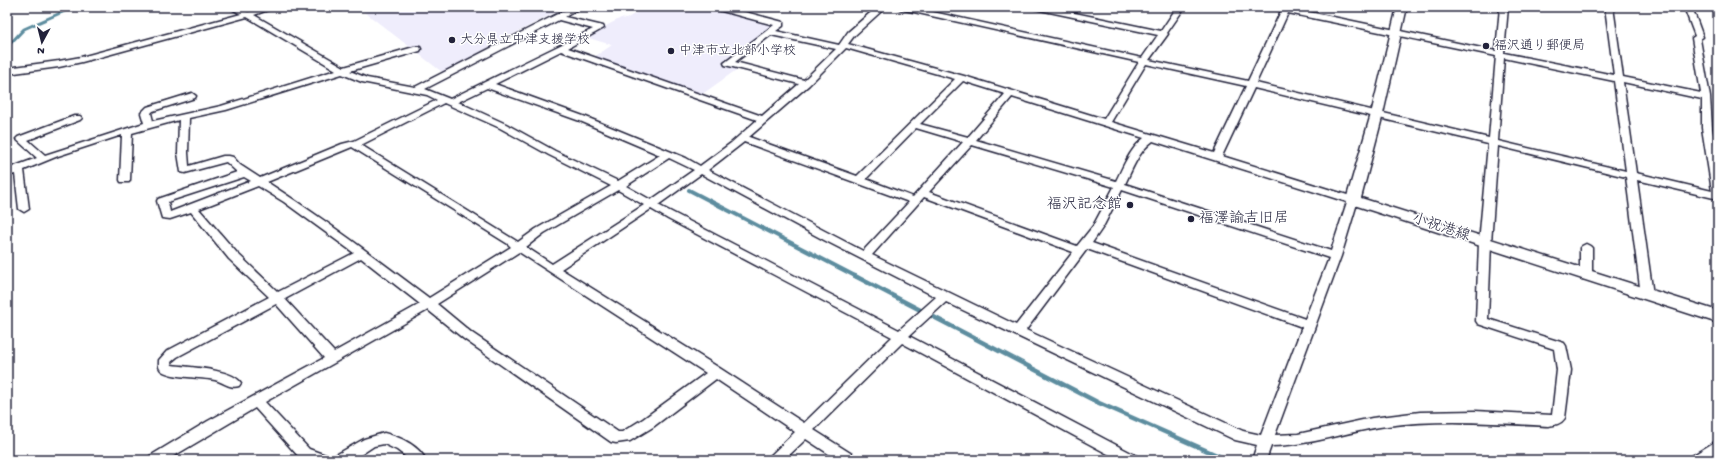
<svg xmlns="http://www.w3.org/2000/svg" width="1725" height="467" viewBox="0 0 1725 467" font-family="'Gochi Hand','Klee One',sans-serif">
<rect width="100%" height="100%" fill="#fff"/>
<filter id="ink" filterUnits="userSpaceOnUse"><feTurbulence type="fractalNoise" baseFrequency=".025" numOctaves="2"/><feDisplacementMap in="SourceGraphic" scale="8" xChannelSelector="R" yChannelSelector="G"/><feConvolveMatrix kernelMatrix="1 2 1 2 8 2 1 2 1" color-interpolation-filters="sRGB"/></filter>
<g filter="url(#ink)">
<path fill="#efedfc" d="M358,7H565L442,72Z
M646,7H708L775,24L722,63L739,68L701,95L594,57L612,45L585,37L621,18L626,19Z"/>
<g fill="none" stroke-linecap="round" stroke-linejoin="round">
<path stroke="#5d8d9f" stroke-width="3" d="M7,47L24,29L74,7"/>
<path stroke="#5d8d9f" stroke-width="4" d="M689,190L857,277"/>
<path stroke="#5d8d9f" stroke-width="4.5" d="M855,276L1099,403L1228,460"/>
<defs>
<path id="minor" d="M228,7H238L248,12L264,7H276L254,15L344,67L414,47H420L421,49L420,51L350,71L367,78L415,87L571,7H581L565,17L603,26L604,28L568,48L762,116L799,84L725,65L724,63L774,25L714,9L713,7H726L783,22V26L776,31L839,45L848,32L877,7H886L854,36L848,44L964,76L1104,119L1139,62L900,9L896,7H910L1142,58L1158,35L1035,9L1031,7H1046L1161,31L1177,7H1185L1167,33L1168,34L1149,60L1248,81L1281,11L1268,7H1291L1290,8L1496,51L1500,7H1508L1504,53L1614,75L1605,7H1613L1623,77L1701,93L1692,38L1695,36L1684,7H1692L1703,37L1700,39L1710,97L1712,128L1718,165V199L1637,180L1653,295L1651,298H1643L1641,295L1626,177L1498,146L1491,243L1488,319L1564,343L1566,346L1571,370L1565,418C1561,424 1555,425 1548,426C1494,423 1441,419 1387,426C1348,431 1311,446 1271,446L1266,460H1252L1257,445L1235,440L946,302L909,336L1137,456L1139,460H1119L902,343L814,430L855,456L857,460H838L806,439L784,460H768L770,456L795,432L716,379L653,427L630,441L616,443L611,442L464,339L428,310L265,402L309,449L328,456L330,460H307L299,457L255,408L167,460H148L150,456L208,421L324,358L276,304L177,357L171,362L172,365C187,367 233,369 241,383L239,386C230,389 223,382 215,380C201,377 173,378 162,371C158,368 159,365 159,360L167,351L269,297L229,259L191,212L170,219L162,218L157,201L158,199L237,172L226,162L185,173L181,172L178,153L179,120L132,133L130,180L129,182H121L120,180L122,135L58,156L24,170L29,209L24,212L19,209L15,174L7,176V169L37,158L16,139L18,137L74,116H80L82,118L80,120L28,140L45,155L144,123L141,113L147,107L189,94L192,93L196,96L195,98L153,111L151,113L153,121L221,106L336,70L247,17L82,62L59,67L7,74V68L59,61L81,57L241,14ZM1288,13L1496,56L1489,138L1256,83ZM559,20L593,29L450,99L425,89ZM771,35L836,49L804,80L735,62ZM846,48L955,79L857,176L749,137L809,85ZM561,51L757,120L731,143L700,166L686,158L586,117L495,84ZM1504,58L1614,81L1626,171L1498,141ZM1146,64L1246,86L1214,153L1111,122ZM342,74L362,82L427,95L437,100L354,141L342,144L260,178L240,165L233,157L229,156H223L189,166L188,153L189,118L226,110ZM963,81L1005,94L968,137L920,124ZM1623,82L1702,99V128L1712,191L1636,173ZM487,88L580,121L660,155L618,181L555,151L506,124L458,102ZM1254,88L1488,144L1479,243L1476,321L1478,324L1554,349L1557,370L1552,415L1475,411L1420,412L1372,418L1298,434L1275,435L1341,256L1358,200L1357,198L1222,156ZM1012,97L1144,138C1130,149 1124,165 1116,181L976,140ZM444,103L500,128L549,155L611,186L536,229L518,242L361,145ZM916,128L963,142L913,197L866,179ZM1153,141L1347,202L1331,251L1125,184C1133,168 1138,152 1153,141ZM744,142L909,202L863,251L708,170ZM972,145L1114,187L1093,226L1077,246L929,192ZM352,147L508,244L511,247L429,298C376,258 323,218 267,182ZM669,158L694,170L651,200L626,186ZM701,174L824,240L936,297L899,330L658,205ZM244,177L251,181L170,212L168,202L170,201ZM258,186L284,202L354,253L278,292L237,253L199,209ZM618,190L644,205L552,264L526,247L544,233ZM1122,190L1329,258L1305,319L1092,243L1103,227ZM924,197L1073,252L1016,325L872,255ZM651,209L668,219L892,337L804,423L721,369L561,269ZM1087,249L1302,327L1261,435L1243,431L1026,330ZM519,252L706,373L643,419L622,432H618L472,333L437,304ZM361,258L420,304L334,352L285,299Z
M1702,7H1718V11L1703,9Z
M1586,244L1590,246L1592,248V276L1590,279H1582L1580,276V248L1582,246Z
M384,433C400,437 418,445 426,460H410L397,450L384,444L374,446L353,460H332L334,456L364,439Z
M1718,440V453L1708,460H1690L1692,456Z"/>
<path id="secondary" d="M1397,7H1407L1383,114L1361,198L1718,311V323L1348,203L1346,200L1371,114Z"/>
</defs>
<use href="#minor" stroke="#22223b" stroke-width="3"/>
<use href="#secondary" stroke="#22223b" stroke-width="3"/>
<use href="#minor" fill="#fff" fill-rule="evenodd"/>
<use href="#secondary" fill="#fff" fill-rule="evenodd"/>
</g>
</g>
<g fill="#22223b" stroke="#fff" stroke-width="1.5">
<circle cx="452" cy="40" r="4"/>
<circle cx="1486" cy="46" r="4"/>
<circle cx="671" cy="51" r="4"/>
<circle cx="1130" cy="205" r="4"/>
<circle cx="1191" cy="219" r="4"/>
</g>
<g text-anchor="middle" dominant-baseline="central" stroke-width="3" stroke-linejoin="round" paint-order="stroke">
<g font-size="13" fill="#22223b" stroke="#fff" text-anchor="start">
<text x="460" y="40">大分県立中津支援学校</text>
<text x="1494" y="46">福沢通り郵便局</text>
<text x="679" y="51">中津市立北部小学校</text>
</g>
<g font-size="15" fill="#22223b" stroke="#fff" text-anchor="end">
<text x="1122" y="205">福沢記念館</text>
<text x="1199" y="219" text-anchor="start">福澤諭吉旧居</text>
</g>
<g font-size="15" fill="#22223b" stroke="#fff">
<text transform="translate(1441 228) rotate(18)">小祝港線</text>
</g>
</g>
<rect width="1725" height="467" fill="none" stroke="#fff" stroke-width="24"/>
<rect x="12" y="12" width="1701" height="443" fill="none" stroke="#22223b" stroke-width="1.5" filter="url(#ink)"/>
<g transform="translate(42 42) rotate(187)" stroke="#ffffff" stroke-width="3" paint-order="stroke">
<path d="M0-3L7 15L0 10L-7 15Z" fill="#22223b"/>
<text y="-6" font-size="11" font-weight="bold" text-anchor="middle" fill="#22223b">N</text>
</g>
</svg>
